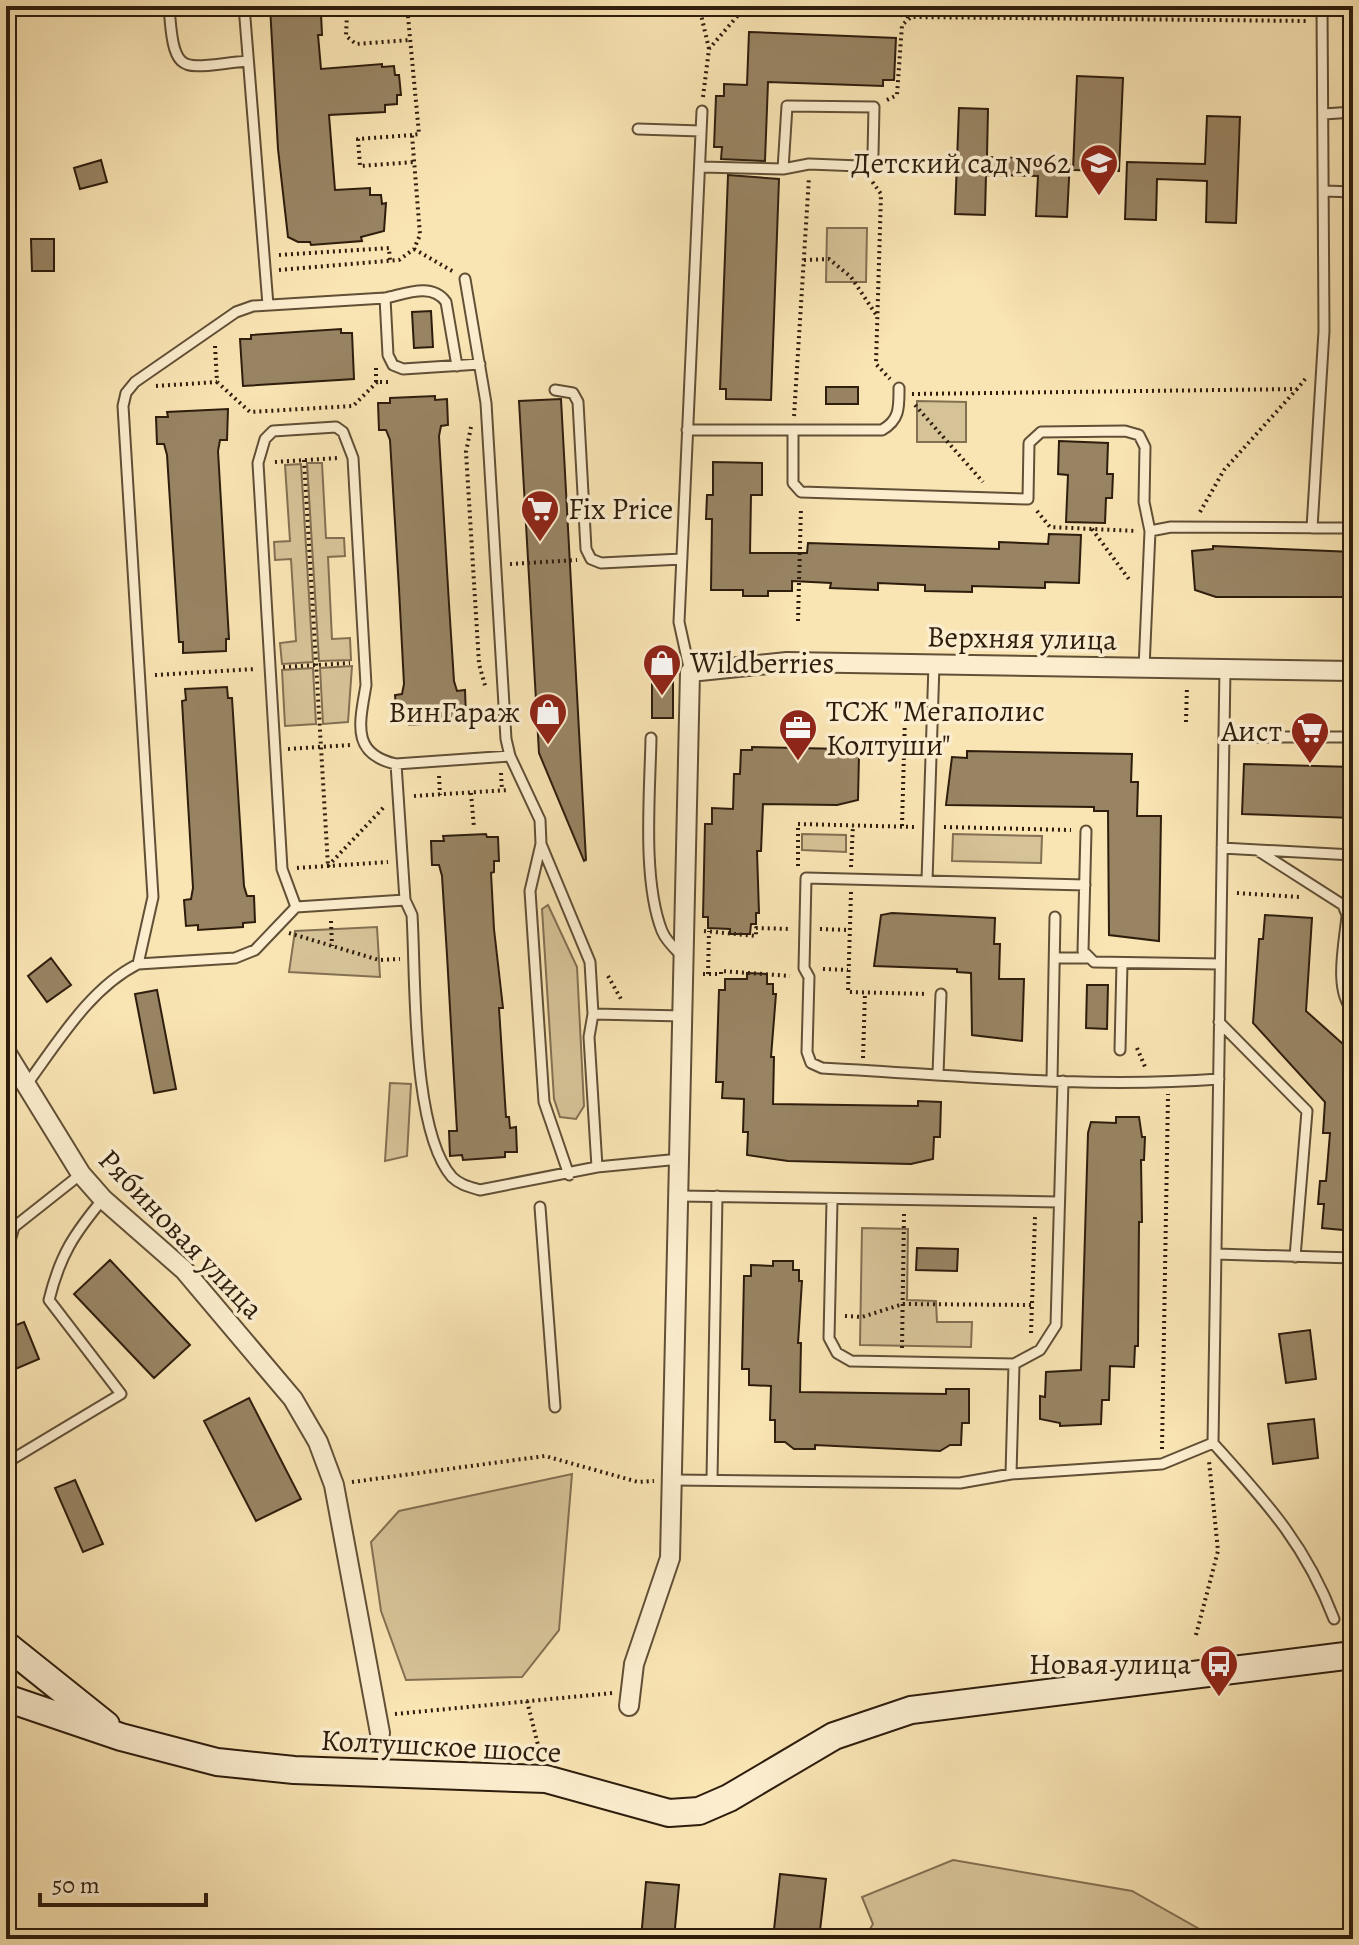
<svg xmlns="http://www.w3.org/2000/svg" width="1359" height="1945" viewBox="0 0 1359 1945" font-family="Alegreya,serif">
<rect width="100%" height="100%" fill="#f9e4b3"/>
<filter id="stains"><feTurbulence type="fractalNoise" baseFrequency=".0025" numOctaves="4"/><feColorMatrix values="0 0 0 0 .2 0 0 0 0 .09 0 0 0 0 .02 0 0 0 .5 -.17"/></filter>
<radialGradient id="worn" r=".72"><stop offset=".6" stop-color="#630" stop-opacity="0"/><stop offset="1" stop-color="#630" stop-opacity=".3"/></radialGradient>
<path fill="#d6c297" stroke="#827052" stroke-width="2" d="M827,228H867L866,282H826Z
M917,401L966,402V442H917Z
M322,463L326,538H344L345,556L328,557L332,639L350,638L351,660L319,661L307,463Z
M301,464L313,662L282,664L280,643L296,641L291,559L275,560L274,542L290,541L285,465Z
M352,666L348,722L323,724L320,668Z
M313,668L316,724L285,726L282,670Z
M802,834L846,835V852L802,850Z
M953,834L1042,836L1041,863L952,861Z
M548,905L577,967L584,1106L576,1119L560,1117L554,1099L542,909Z
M377,927L380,977L289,972L295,931Z
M390,1083L411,1084L407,1156L385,1161Z
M862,1228L908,1229L907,1300L936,1301L937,1322H972L971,1347L860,1345Z
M572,1474L559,1630L522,1677L406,1680L381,1611L371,1542L399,1511Z
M953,1860L1132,1891L1217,1939H864L873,1924L862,1897Z"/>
<path fill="#988463" stroke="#2e1d0d" stroke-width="2" d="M270,6H316V14H321L322,35H318L321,69L382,64V67L394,66L395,75H399L401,95H397V104L385,105V112L329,115L335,190L370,188V195H381L382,204L386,203L384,231L361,237L362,241L311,245L310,242H298L288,237L278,149Z
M749,32L896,38L894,80H883V86L768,82L765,161L721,159L722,147H714L716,96H724V84L747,85Z
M1077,76L1123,78L1119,171L1073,170Z
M959,108L988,109L987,157L1070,160L1067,217L1036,216L1038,176L986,175L985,215L955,214Z
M1207,116L1240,117L1236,223L1206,222L1207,181L1157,179L1156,220L1125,219L1127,162L1205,164Z
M101,160L107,182L80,189L74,168Z
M728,175L779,179L771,400L726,399V389H720Z
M31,239H54V271H32Z
M431,311L433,347L414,348L412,312Z
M341,329V333H352L354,379L243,386L240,339H251V335Z
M826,387H858V404H826Z
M435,396V400L447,399L448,425L441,426L439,436L449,604L454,681L457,691L465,690L466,717L454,718L455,722L409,725L408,720L397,721L395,695L402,694L404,684L399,589L390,440L386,430H379L378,403H390V398Z
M561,399L586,860L584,861L539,753L519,401Z
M228,409L227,440H220L218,451L229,639H226V651L183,653V642H179L167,455L164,444H157L156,417H168L167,412Z
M1059,441L1108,443L1107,474H1113L1112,498H1106L1105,523L1066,522L1068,475L1058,474Z
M713,462L762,463V495H751L750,553H807L808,543L999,549V542L1048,544L1049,534L1081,535L1079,583L1045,582V588L972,586V592L925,591V585L878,583V590L830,588L831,583L792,581V591H768V596H743V590H711L712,519H706L707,495H713Z
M1213,546L1353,552V597H1216L1195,590L1192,551L1213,549Z
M673,680V718H652V681Z
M227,687L228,698H232L244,886L247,896H254L255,922L243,923V927L198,930V925L186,926L184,900L191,899L193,888L182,701L186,700L185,689Z
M752,747L844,749V755H859L858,800L837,805L763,804L761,851H757L759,913H756V924H751L750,934H730V929L708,928V917H703L705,824H712V808L733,809L734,774H740L741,750H752Z
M967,751L1132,754L1131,782H1138L1137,816H1161L1159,941L1109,935L1108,811H1094V807L946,805L952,757L967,758Z
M1244,764L1353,767V818L1242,814Z
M486,834L487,837H498L499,861H494V872L491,873L494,929L503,1008H499L506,1117H509L510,1128L516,1127L517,1152H505V1157L463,1160L462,1155L450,1156L449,1131H457L447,955L442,876L439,865H432L431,841H444L443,836Z
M892,913L995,918L994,944H1000L999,979H1024L1022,1041L972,1035L971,973L957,972V969L874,966L881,915Z
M1265,915L1312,918L1306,1011L1353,1053V1231L1322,1228L1324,1204H1318L1320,1181H1326L1330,1133H1323L1325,1102L1253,1023L1259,939H1263Z
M51,958L71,985L47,1002L28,976Z
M747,973L767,974V984H773V994H776L771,1057H774L773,1104L918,1106V1101L941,1102L940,1137H934L933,1159L911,1164L788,1161L747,1155L748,1132H743L744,1099L722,1098L723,1082H716L719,990H725V979H747Z
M1087,985H1108L1107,1029L1086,1028Z
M157,990L176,1089L154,1093L135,994Z
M1116,1117H1139L1142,1137H1145L1144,1160H1141L1142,1222H1139L1138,1346H1135L1134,1367L1110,1366L1109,1400H1102L1101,1424L1060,1426V1423L1040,1419V1396L1045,1397L1046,1372L1081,1370L1088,1133L1091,1122L1116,1123Z
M917,1248L958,1249L957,1271L916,1270Z
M110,1260L190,1345L154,1378L74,1294Z
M773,1261H793V1270H799V1281H802L798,1343H801L800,1392L946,1394V1389H969V1423H962L961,1445H950L940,1451L815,1445V1449H794L785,1442H775V1420H770L771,1386L749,1385V1369H742L744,1276H751V1265L773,1266Z
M24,1322L39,1359L6,1373V1329Z
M1310,1330L1316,1379L1286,1383L1279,1334Z
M249,1398L301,1499L256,1521L204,1421Z
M1314,1419L1318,1458L1273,1464L1268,1424Z
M75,1480L103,1544L83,1552L55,1488Z
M780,1874L826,1879L819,1939H773Z
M646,1882L679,1885L674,1939H641Z"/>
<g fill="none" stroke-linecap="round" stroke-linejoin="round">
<defs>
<path id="lane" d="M169,6C174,80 181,67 248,61
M244,6L268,305
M1324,114L1353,112
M638,129L701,131
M700,167L783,169L809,164L860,166L869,162L873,154L874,107L787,106L783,169
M1325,191L1353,192
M465,279L486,403L506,739L510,756L540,820L541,844L590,962L593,1014L589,1037L597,1167
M385,298C405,294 432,282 446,302L457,366
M555,390L573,393L578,402L586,549L591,559L601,563L682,559
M687,430H793V483L801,492L1028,499L1029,443L1041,432L1125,431L1139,435L1145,447L1144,502L1150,531
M793,430H882C900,420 899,407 899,388
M1312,528L1324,331L1322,6
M1144,668L1150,531L1171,527L1353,528
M1225,669L1213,1443C1265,1501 1305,1543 1334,1619
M690,672L679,622L702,111
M1224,737H1353
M651,738C650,793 642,880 662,931C666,941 675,949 682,956
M396,764L405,900L412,915C416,978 411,1130 452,1177C460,1185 470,1187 480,1190L597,1167L680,1159
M1086,831L1083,951L1094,962L1220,964
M541,844L530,891L544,1102L569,1175
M1222,848L1353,855
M1257,850L1343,905L1347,915C1345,942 1333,990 1353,1011
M927,881L934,664
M1085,885L806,878L804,968L809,977L807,1052L811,1063L822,1068C953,1075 1087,1089 1219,1079
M296,907L405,900
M1055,958H1087
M138,964L153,897L123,406L126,393L135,382L236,312L253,306L385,298L388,355L393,365L403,369L480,364
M593,1014L683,1016
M1219,1022L1307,1111L1295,1257
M1120,1050L1122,963
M938,1074L941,994
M1052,1080L1055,917
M27,1084C58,1042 90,988 138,964L235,958L255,950L296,907L282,869L258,463L265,439L273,431L336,427L343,432L353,458L366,685C360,722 350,754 396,764L510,756
M679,1196L1059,1202
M832,1201L829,1338L837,1353L851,1361L1014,1364L1040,1350L1056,1325L1063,1081
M540,1207L555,1407
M6,1210L14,1227
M1216,1254L1353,1258
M6,1255L14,1227L81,1174
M6,1463L121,1394L49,1300C60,1255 74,1234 103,1199
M1011,1474L1014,1364
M712,1479L717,1196
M674,1480L960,1483L1011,1474L1162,1464L1213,1443"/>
<path id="street" d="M6,1052L81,1174L103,1199L184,1270L293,1399L318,1442L334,1485L380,1733
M629,1706L634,1664L670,1558L690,672L787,662L1353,671"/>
<path id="secondary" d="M6,1645L106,1725
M6,1698L121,1737L217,1762L294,1770L546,1779L669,1813L699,1811L729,1798L834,1736L911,1710L1353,1655"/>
</defs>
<use href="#lane" stroke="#614f36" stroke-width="13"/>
<use href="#street" stroke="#614f36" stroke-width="22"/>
<use href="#secondary" stroke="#2e1d0d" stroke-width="30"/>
<path stroke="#2e1d0d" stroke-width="4" stroke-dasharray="2 4" stroke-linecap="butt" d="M393,6L347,13L346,36L356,44L410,40
M699,6L709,49
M853,6L911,17V6
M703,97L709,49L746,6
M887,100L897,95L902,25L911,17L1309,21
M412,135L358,139L360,166L414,162
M869,177L881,194L876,364L890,379
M414,249L454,272
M279,255L389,248L390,261
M804,260L829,259L851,277L877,316
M279,270L399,260L414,249L420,235L412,135L419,134L407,6
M215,346L217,382L250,412L353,406L378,381
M376,368V382H389
M156,386L217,382
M912,394L1297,389L1306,378
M915,405L983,482
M794,416L809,177
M471,427L466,452L479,664L486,689
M304,460L328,866
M275,462L338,458
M1037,511L1050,527L1136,531
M1200,512L1224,470L1297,389
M1092,529L1131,582
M510,564L577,560
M798,621L801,507
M283,667L350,663
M155,675L255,669
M1186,722L1187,686
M288,749L351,745
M501,773L502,791
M439,776L440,795
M471,793L474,828
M414,796L509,790
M902,826L905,716
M944,827L1071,830
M328,866L384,807
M798,866V824L915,827
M851,867L853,825
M297,868L388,862
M851,892L848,992L927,994
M1237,893L1300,897
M331,921L332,946
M820,929L849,930
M704,931L756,936V928L791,929
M289,933L379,960L400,959
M823,969L848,970
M703,974H721V971L790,976
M708,974L709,931
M608,976L621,999
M1137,1048L1146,1069
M863,1058L865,992
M845,1316L862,1317L903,1304L1032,1305
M1031,1333L1035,1217
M902,1348L904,1213
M1162,1449L1168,1094
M352,1482L545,1456L638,1482L654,1481
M1196,1635L1218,1551L1209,1461
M527,1701L541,1757
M395,1714L613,1693"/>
<use href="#lane" stroke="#fbedce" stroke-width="9"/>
<use href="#street" stroke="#fbedce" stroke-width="18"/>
<use href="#secondary" stroke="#fbedce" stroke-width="26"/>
</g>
<defs>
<symbol id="school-pin" viewBox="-11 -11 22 30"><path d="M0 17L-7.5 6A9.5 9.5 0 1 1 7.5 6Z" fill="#8f2418" stroke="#fbedce"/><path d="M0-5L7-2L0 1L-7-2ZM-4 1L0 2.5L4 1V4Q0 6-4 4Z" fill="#fff"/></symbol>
<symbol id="supermarket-pin" viewBox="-11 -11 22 30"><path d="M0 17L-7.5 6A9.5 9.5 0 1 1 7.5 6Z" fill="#8f2418" stroke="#fbedce"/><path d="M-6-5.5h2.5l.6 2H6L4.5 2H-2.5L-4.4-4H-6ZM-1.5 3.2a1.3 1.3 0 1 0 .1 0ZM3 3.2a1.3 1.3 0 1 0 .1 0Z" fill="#fff"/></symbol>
<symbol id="shop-pin" viewBox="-11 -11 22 30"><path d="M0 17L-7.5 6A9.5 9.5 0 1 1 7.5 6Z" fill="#8f2418" stroke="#fbedce"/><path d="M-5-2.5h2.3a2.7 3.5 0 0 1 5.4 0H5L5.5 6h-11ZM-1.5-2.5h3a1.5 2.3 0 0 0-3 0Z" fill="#fff"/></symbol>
<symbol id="office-pin" viewBox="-11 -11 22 30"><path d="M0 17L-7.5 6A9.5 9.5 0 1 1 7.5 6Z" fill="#8f2418" stroke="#fbedce"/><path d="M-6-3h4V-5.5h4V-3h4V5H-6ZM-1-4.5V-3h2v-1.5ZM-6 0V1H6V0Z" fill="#fff"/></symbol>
<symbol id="bus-pin" viewBox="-11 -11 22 30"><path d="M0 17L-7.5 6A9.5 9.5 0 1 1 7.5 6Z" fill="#8f2418" stroke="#fbedce"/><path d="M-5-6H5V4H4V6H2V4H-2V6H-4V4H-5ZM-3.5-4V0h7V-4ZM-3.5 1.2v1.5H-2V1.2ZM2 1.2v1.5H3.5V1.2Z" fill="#fff"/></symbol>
</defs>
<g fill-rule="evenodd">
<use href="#school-pin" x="1077" y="141" width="44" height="60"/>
<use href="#supermarket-pin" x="518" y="487" width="44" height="60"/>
<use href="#shop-pin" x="640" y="641" width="44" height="60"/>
<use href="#shop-pin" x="526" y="690" width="44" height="60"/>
<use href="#office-pin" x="776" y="706" width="44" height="60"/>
<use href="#supermarket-pin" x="1288" y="709" width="44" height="60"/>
<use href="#bus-pin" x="1197" y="1642" width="44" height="60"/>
</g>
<g text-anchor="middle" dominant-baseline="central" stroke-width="7" stroke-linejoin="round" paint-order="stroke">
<g font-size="30" fill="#2e1d0d" stroke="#fbedce" text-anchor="end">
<text x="1071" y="163">Детский сад №62</text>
<text x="568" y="509" text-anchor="start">Fix Price</text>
<text x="690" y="663" text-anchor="start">Wildberries</text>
<text x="826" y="711" text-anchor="start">ТСЖ "Мегаполис<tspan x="826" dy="34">Колтуши"</tspan></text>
<text x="520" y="712">ВинГараж</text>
<text x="1282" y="731">Аист</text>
<text x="1191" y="1664">Новая улица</text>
</g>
<g font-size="30" fill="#2e1d0d" stroke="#fbedce">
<text transform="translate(1022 638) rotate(1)">Верхняя улица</text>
<text transform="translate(181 1234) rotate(46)">Рябиновая улица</text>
<text transform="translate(441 1746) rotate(3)">Колтушское шоссе</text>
</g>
</g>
<rect width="1359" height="1945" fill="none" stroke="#f9e4b3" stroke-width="32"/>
<rect x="8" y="8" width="1343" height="1929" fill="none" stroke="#2e1d0d" stroke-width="4"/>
<rect x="16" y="16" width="1327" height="1913" fill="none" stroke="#2e1d0d" stroke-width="2"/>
<path d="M40 1893v12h166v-12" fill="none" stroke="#2e1d0d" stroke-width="4"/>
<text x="52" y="1893" font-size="24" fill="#2e1d0d" stroke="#fbedce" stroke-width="6" paint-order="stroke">50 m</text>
<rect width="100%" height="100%" filter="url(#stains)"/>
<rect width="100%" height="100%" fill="url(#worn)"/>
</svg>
